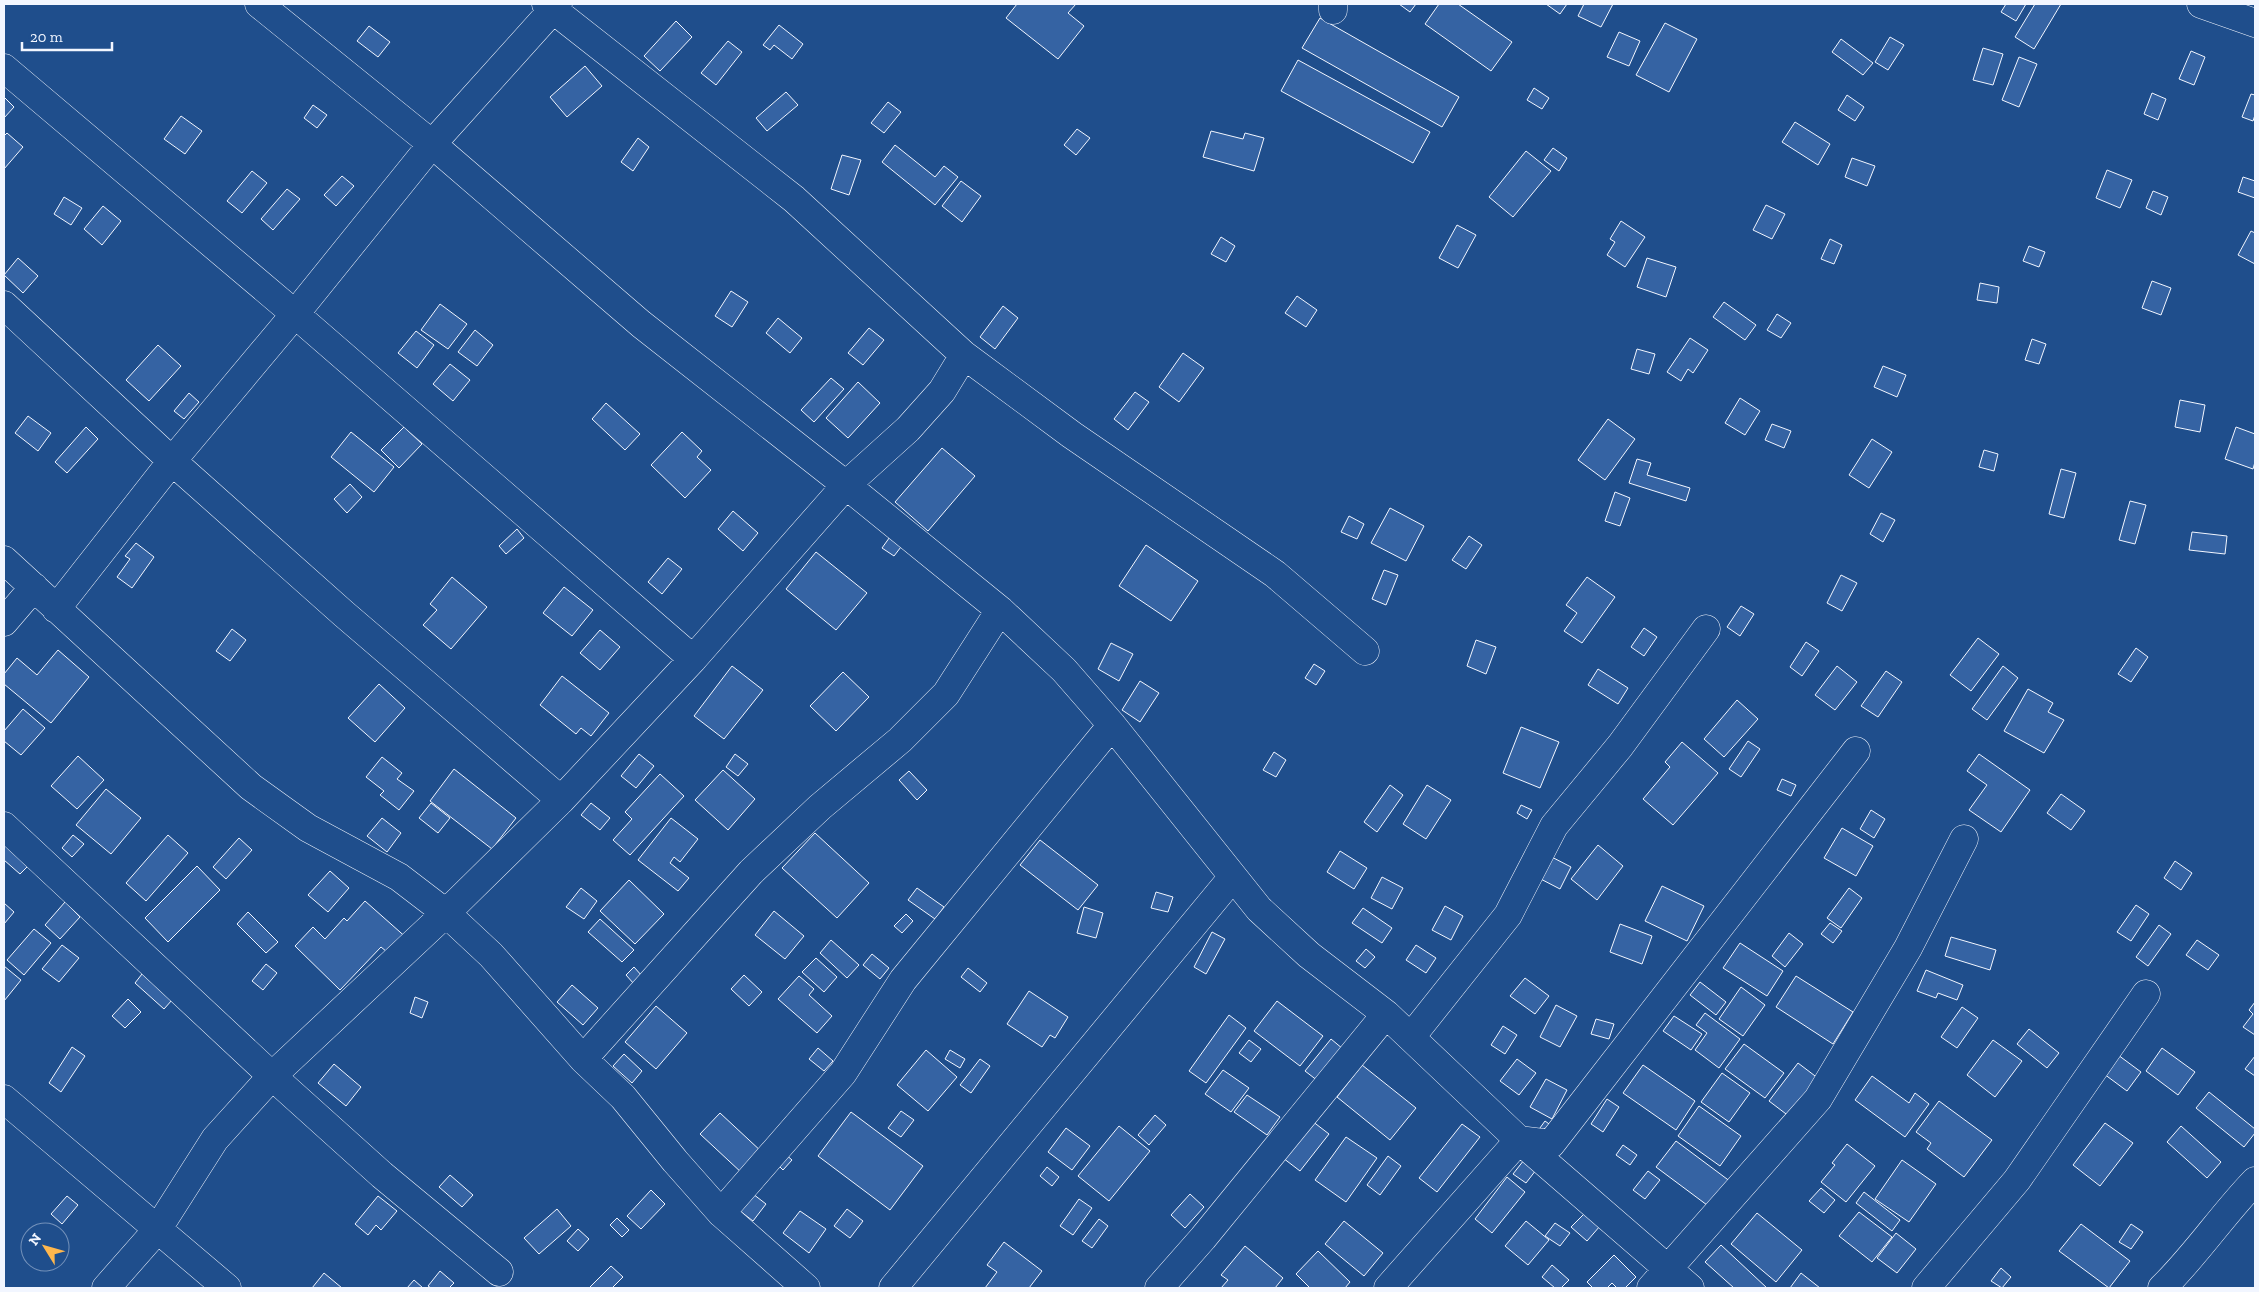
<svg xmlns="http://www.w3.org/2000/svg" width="2259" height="1292" viewBox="0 0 2259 1292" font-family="'Zilla Slab',serif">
<rect width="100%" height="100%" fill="#1f4e8c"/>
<path fill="#3563a3" stroke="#f2f6ff" d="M1017,4H1076L1068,13L1084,26L1058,59L1006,18Z
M1399,4H1416L1410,12Z
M1439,4H1458L1512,42L1491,71L1425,24Z
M1546,4H1567L1560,14Z
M1584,4H1613L1601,27L1578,16Z
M2006,4H2026L2016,21L2001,12Z
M2035,4H2061L2034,49L2015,37Z
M1320,18L1459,97L1442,127L1302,48Z
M676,21L692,37L660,71L644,56Z
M1665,23L1697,39L1669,92L1636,75Z
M779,25L803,44L792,59L774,45L770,50L763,45Z
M369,26L390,42L378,57L357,41Z
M1619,32L1640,41L1629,66L1607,57Z
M1890,37L1904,45L1888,70L1875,62Z
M1841,39L1873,63L1863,75L1832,52Z
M728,41L742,52L716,85L701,73Z
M1983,48L2003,54L1993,85L1973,80Z
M2191,51L2205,57L2194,85L2179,79Z
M2019,57L2037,64L2019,107L2002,100Z
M1298,60L1430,132L1413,163L1281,91Z
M585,66L602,86L567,117L550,97Z
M1534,88L1549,98L1542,109L1527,100Z
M786,92L798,105L767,131L756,118Z
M2152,93L2166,99L2158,120L2144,114Z
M2251,94L2255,95V115L2253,121L2242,117Z
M1847,95L1864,107L1855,121L1838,110Z
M4,97L14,107L4,118Z
M888,102L901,112L884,133L871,123Z
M313,105L327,115L317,128L304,118Z
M181,116L202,131L185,154L164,139Z
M1795,122L1830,144L1818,165L1782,142Z
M1077,129L1090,138L1076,155L1064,145Z
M1211,131L1243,139L1245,133L1264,138L1254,171L1203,157Z
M7,133L23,147L4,169V136Z
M638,138L649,147L633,171L621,162Z
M895,145L935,177L944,166L958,177L935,205L882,162Z
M1553,148L1567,158L1559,171L1544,160Z
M1526,151L1551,171L1513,217L1489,197Z
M842,155L861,160L849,195L831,189Z
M1852,158L1875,166L1867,186L1845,177Z
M2107,170L2132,180L2120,208L2096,198Z
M252,171L267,183L242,213L227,201Z
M342,176L354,186L336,206L324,195Z
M2243,177L2255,181V198L2238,192Z
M961,181L981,196L962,222L942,206Z
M287,189L300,199L273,230L261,219Z
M2153,191L2168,197L2161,215L2146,208Z
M64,197L82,208L71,225L54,214Z
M1766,205L1785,214L1772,239L1753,230Z
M103,206L121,221L102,245L84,229Z
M1621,221L1645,237L1625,267L1607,255L1615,242L1610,239Z
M1457,225L1476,235L1458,268L1439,258Z
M2251,231L2255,233V264L2238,255Z
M1221,237L1235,246L1226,262L1211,254Z
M1830,239L1842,245L1834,264L1821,259Z
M2029,246L2045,252L2039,267L2023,261Z
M18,258L38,276L23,293L4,275Z
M1647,258L1676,267L1666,297L1637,287Z
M2152,281L2171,288L2161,315L2142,308Z
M1980,283L1999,287L1997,303L1977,300Z
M731,291L748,302L732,327L715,316Z
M1297,296L1317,310L1306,327L1285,313Z
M1724,302L1756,325L1745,340L1713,317Z
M440,304L467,324L448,349L421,330Z
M1003,306L1018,318L995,349L980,337Z
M1777,314L1791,323L1781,338L1767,330Z
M778,318L802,338L790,353L766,333Z
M869,328L884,340L863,365L848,353Z
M475,330L493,345L477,366L458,352Z
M416,331L434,345L417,368L398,353Z
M1690,338L1708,350L1693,373L1688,369L1681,381L1667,372Z
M2032,339L2046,344L2039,364L2025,360Z
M158,345L181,366L149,401L126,380Z
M1637,349L1655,354L1649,374L1631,369Z
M1183,353L1204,368L1179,402L1159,387Z
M450,364L470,380L453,401L433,384Z
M1883,366L1906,375L1897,397L1874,387Z
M831,378L844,389L814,422L801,410Z
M858,382L880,403L848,438L826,418Z
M1135,392L1149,402L1128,430L1114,419Z
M189,393L199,402L184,419L174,411Z
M1740,398L1760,411L1745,435L1725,423Z
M2180,400L2205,405L2200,432L2175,427Z
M606,403L640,434L625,450L592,419Z
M28,416L51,433L38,451L15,433Z
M1608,419L1635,439L1605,480L1578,460Z
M1772,424L1791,431L1784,448L1765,440Z
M86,427L98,439L67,473L55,462Z
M404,427L422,444L399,468L381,450Z
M2236,427L2255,434V462L2253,469L2225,459Z
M351,432L394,467L374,492L331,457Z
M682,432L702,451L697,457L711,470L685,498L651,465Z
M1872,439L1892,452L1869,488L1849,475Z
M942,448L975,476L928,531L895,502Z
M1984,450L1998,454L1994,471L1979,467Z
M1637,459L1651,463L1647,475L1690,488L1686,501L1629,483Z
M2061,469L2076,473L2064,518L2049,514Z
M350,484L362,497L347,513L334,499Z
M1615,492L1630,498L1620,526L1605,521Z
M2130,501L2146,505L2135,544L2119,540Z
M1390,508L1424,526L1406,561L1371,543Z
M733,511L758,533L743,551L718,529Z
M1881,513L1895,520L1883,542L1870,534Z
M1349,516L1364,524L1357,539L1341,532Z
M517,529L524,538L506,554L499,546Z
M2192,532L2227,536L2225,554L2189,550Z
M892,534L904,543L894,556L882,548Z
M1469,536L1482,545L1466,569L1452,560Z
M136,543L154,557L132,588L117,577L130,559L125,556Z
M1146,545L1198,581L1171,621L1119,586Z
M816,552L867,593L836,630L786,589Z
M668,558L682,569L662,594L648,582Z
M1384,570L1398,575L1386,605L1372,599Z
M1841,575L1857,583L1842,611L1827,603Z
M452,577L487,607L451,649L423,625L437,610L430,604Z
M1587,577L1615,597L1582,643L1564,631L1577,613L1566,605Z
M564,587L593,610L572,636L543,613Z
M1741,606L1754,614L1740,636L1727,627Z
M1644,628L1657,637L1644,656L1631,647Z
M232,629L246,640L230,661L216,651Z
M600,630L620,647L600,670L580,653Z
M1978,638L1999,654L1971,691L1950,675Z
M1476,640L1496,647L1486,674L1467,666Z
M1806,642L1819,651L1802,676L1790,667Z
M1111,643L1133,654L1119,681L1098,669Z
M2136,648L2148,657L2131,682L2118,674Z
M58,650L89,677L51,723L4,684V674L17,658L37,675Z
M1314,664L1325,671L1316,685L1305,678Z
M732,666L763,690L724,739L694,716Z
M1837,666L1857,682L1835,710L1815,695Z
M2003,666L2018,678L1987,720L1972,709Z
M1598,669L1628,688L1618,704L1588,685Z
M1886,671L1902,682L1878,717L1861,706Z
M843,672L869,697L836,731L810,706Z
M562,676L609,713L591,736L581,728L576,734L540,705Z
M1140,681L1159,693L1140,722L1122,710Z
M379,684L405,708L375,742L348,718Z
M2028,689L2053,703L2048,712L2064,720L2044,753L2004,731Z
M1737,700L1758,719L1724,757L1704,739Z
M23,709L45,728L21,755L4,741V731Z
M1521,727L1559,742L1540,788L1503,773Z
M1748,741L1760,749L1741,777L1729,769Z
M1682,742L1718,773L1673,825L1643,799L1670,767L1665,762Z
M1274,752L1286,760L1276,777L1263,770Z
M639,754L654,766L636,788L621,776Z
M735,754L748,764L738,776L726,767Z
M1979,754L2030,790L2001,832L1969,810L1987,785L1967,771Z
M78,756L104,780L77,809L51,786Z
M382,757L402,773L397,779L414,791L399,810L380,795L384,791L366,777Z
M454,769L516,818L492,849L430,801Z
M723,770L755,799L728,830L695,800Z
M909,771L927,790L917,800L899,780Z
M660,774L684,796L630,855L613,840L632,819L625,812Z
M1782,779L1796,785L1791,796L1777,790Z
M1390,785L1403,795L1377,832L1364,822Z
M1427,785L1451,800L1426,839L1403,824Z
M106,789L141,818L111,854L76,825Z
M2061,794L2085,811L2071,830L2047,813Z
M431,803L450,818L438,833L419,818Z
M591,803L610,818L600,830L581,815Z
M1521,805L1532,810L1527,819L1517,813Z
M1871,810L1885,819L1874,838L1860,829Z
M382,818L401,833L387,852L367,836Z
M671,818L698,839L680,862L674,857L670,863L689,878L678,891L638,860Z
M1842,828L1873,846L1856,876L1824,858Z
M815,833L869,883L837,918L782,868Z
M73,835L84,844L72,857L62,848Z
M168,835L188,853L146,901L126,883Z
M239,838L252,850L226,879L213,867Z
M1040,840L1098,885L1078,910L1020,865Z
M4,842L29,865L20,874L4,860Z
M1598,845L1623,866L1597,900L1571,879Z
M1340,851L1367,868L1354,889L1327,872Z
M1544,853L1571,867L1560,889L1533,875Z
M2175,861L2192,873L2181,890L2164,878Z
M197,866L220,890L168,942L145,918Z
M330,871L349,888L328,912L308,895Z
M1382,877L1403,888L1392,909L1371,898Z
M629,880L664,914L635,944L600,911Z
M1662,886L1704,906L1687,941L1645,921Z
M581,888L597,901L584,919L566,907Z
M917,888L944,907L935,919L908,900Z
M1849,888L1862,898L1841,928L1827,918Z
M1156,892L1173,897L1168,912L1151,908Z
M365,901L409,940L393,957L381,947L340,990L295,946L313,927L325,939L344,918L347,921Z
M65,902L80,917L60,939L45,925Z
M4,903L14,912L4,924Z
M2136,905L2149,914L2131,941L2117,932Z
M1445,906L1463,916L1451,940L1432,930Z
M1084,907L1103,913L1096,938L1077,933Z
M1363,908L1392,928L1382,943L1352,923Z
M774,911L804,936L785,959L755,935Z
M248,912L278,942L266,953L237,924Z
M906,914L913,921L902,933L894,926Z
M600,919L634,950L622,962L588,932Z
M1830,923L1842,931L1833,943L1821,934Z
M1620,924L1652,936L1642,964L1610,952Z
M2159,925L2171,934L2148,966L2136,957Z
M34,929L51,943L24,975L7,960Z
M1212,932L1225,939L1206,974L1194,967Z
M1789,933L1803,944L1785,967L1772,956Z
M1951,937L1996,950L1990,970L1945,956Z
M831,940L859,965L847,978L820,953Z
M2197,940L2219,955L2208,970L2186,955Z
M1740,943L1783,971L1767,996L1723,968Z
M62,945L79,958L59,982L42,969Z
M1416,945L1436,958L1426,973L1406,960Z
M1366,949L1375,957L1365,968L1356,961Z
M872,954L889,968L880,979L863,965Z
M816,958L837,977L824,992L802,972Z
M266,964L277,973L263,990L252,981Z
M4,966L21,980L4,1001Z
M634,967L642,976L634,984L626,975Z
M968,968L987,983L980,992L961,977Z
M1926,970L1963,985L1957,1000L1938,993L1936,998L1917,991Z
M142,974L172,1000L164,1009L135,983Z
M744,975L762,992L749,1006L731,989Z
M799,976L814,989L809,995L832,1016L817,1033L778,999Z
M1796,976L1853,1012L1833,1044L1776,1007Z
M1525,978L1549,996L1535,1014L1510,996Z
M1700,982L1726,1002L1716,1015L1690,995Z
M572,985L598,1008L583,1025L557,1002Z
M1741,987L1765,1005L1743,1036L1719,1019Z
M1029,991L1068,1017L1055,1038L1050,1035L1042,1047L1007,1024Z
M415,997L428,1002L422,1018L410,1013Z
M128,999L141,1012L125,1028L112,1016Z
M1277,1001L1323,1036L1300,1066L1254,1031Z
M2255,1002V1035L2243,1027L2253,1014L2249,1010Z
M1556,1005L1577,1016L1560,1047L1540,1037Z
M656,1006L687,1033L656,1069L625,1042Z
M1962,1007L1978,1018L1957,1048L1941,1037Z
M1705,1013L1740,1039L1719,1068L1695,1050L1707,1033L1696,1025Z
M1229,1015L1246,1028L1206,1083L1189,1071Z
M1674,1016L1702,1034L1691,1050L1663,1031Z
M1596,1019L1614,1024L1609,1039L1591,1034Z
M1503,1026L1517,1035L1505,1054L1491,1045Z
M2029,1029L2059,1053L2047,1068L2017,1044Z
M1331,1039L1343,1049L1318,1081L1305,1071Z
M1249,1040L1261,1049L1251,1062L1239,1053Z
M1993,1040L2022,1061L1995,1097L1967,1075Z
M1744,1044L1784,1073L1765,1098L1725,1069Z
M72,1047L85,1056L61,1092L49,1083Z
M818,1048L833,1061L824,1071L809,1059Z
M2162,1048L2195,1072L2178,1095L2146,1071Z
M926,1050L957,1077L928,1111L897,1085Z
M950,1050L965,1059L960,1068L945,1059Z
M2114,1052L2141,1072L2127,1091L2100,1071Z
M624,1054L642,1071L632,1083L613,1066Z
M2255,1056V1076L2245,1069Z
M980,1059L990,1066L971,1093L960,1085Z
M1517,1059L1536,1073L1519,1095L1500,1081Z
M1798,1063L1823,1082L1794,1120L1769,1101Z
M334,1064L361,1087L346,1106L318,1083Z
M1362,1065L1416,1108L1390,1140L1337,1097Z
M1643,1065L1695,1101L1676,1130L1623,1093Z
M1223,1070L1249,1088L1231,1112L1205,1094Z
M1722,1073L1750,1093L1729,1122L1701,1102Z
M1872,1076L1909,1103L1915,1093L1929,1104L1905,1137L1855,1100Z
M1546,1079L1567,1090L1552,1119L1530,1107Z
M2209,1092L2255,1129V1133L2244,1147L2196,1108Z
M1247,1095L1280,1117L1267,1135L1234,1112Z
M1607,1099L1619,1107L1603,1132L1591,1124Z
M1939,1101L1992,1140L1964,1177L1927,1149L1931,1143L1916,1132Z
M1699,1106L1741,1136L1720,1166L1678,1136Z
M901,1111L914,1120L901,1137L888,1128Z
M851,1112L923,1166L890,1210L818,1156Z
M720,1113L763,1153L743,1174L700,1134Z
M1155,1115L1166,1125L1149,1145L1138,1135Z
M1312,1121L1329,1134L1300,1171L1283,1158Z
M1545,1121L1552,1126L1545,1137L1537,1132Z
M2105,1123L2133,1143L2100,1186L2073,1165Z
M1462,1124L1480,1137L1437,1192L1419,1178Z
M1119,1126L1150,1151L1109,1201L1078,1176Z
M2181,1126L2221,1162L2207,1178L2167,1142Z
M1066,1128L1090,1146L1072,1170L1048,1152Z
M1346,1137L1377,1158L1346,1202L1315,1180Z
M1676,1141L1731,1182L1711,1208L1656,1167Z
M1847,1144L1875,1166L1846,1202L1821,1182L1835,1165L1832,1163Z
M1623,1145L1637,1155L1630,1165L1616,1155Z
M784,1153L792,1160L783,1170L775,1162Z
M1388,1156L1401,1166L1380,1195L1367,1185Z
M1524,1160L1536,1170L1526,1183L1513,1174Z
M1902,1160L1936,1184L1909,1222L1875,1199Z
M1047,1167L1059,1177L1052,1186L1040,1176Z
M1648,1171L1660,1180L1645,1199L1633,1190Z
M450,1175L473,1195L462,1207L439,1187Z
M1507,1177L1525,1192L1492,1233L1475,1219Z
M1821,1188L1835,1200L1824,1213L1809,1201Z
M651,1190L665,1204L641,1229L627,1216Z
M1864,1192L1900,1220L1892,1231L1856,1203Z
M753,1194L766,1204L753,1221L740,1211Z
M1190,1194L1204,1207L1185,1228L1171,1215Z
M67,1196L78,1205L62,1224L51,1214Z
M378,1196L397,1211L381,1230L376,1225L368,1235L355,1224Z
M1079,1199L1092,1208L1073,1235L1060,1226Z
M557,1209L571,1226L539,1254L524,1238Z
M847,1209L863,1221L850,1238L834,1226Z
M800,1211L826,1229L809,1253L783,1233Z
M1859,1212L1892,1237L1872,1262L1839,1236Z
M1585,1213L1600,1226L1587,1241L1571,1227Z
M1757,1213L1802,1250L1776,1282L1731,1244Z
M617,1218L629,1230L622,1237L610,1225Z
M1099,1219L1108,1226L1092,1248L1082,1241Z
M1344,1221L1383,1253L1364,1276L1325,1244Z
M1526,1221L1549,1240L1528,1265L1505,1246Z
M1555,1223L1570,1233L1560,1246L1545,1236Z
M2081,1224L2130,1261L2109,1288L2059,1251Z
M2131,1224L2143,1232L2131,1249L2119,1242Z
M578,1229L589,1239L578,1251L567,1241Z
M1896,1233L1916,1249L1897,1273L1877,1258Z
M1004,1242L1042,1271L1029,1288H985L997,1272L987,1265Z
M1721,1245L1767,1288H1734L1705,1262Z
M1245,1246L1283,1278L1275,1288H1221L1228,1280L1221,1275Z
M1318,1251L1350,1282L1345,1288H1310L1296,1274Z
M1614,1255L1636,1277L1625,1288H1617L1612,1283L1607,1288H1593L1587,1282Z
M1552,1265L1569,1280L1561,1288H1555L1542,1277Z
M611,1266L623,1277L612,1288H589Z
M2001,1268L2011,1277L2002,1288L1991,1281Z
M440,1271L454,1283L449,1288H431L428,1286Z
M324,1273L342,1288H312Z
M1801,1273L1820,1288H1790Z
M414,1280L423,1288H407Z"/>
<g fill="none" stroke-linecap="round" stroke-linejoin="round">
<defs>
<path id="minor" d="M259,4L432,144L641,324L846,485L1000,610L1064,670L1112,725L1259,909L1309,955L1386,1014L1519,1140L1690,1288
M546,4L794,199L964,355L1072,435L1275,574L1365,651
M2201,4L2255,23
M1333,10V4
M4,68L295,314L693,659
M4,305L172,461L344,614L561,800
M4,560L251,787L308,828L399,877L446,913L491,955L583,1059L623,1097L675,1161L721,1213L806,1288
M56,609L172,461L295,314L432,144L558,4
M4,622L34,587
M4,826L272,1076L382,1175L499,1272
M1411,1037L1508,915L1554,826L1620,746L1706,629
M583,1059L751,872L820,807L900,740L946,694L1000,610
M4,1099L227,1288
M721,1213L843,1073L903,980L1112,725
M106,1288L157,1230L215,1139L272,1076L446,913L561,800L693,659L846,485L908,429L942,391L964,355
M893,1288L1232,878
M1159,1288L1203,1238L1386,1014
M1388,1288L1519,1140L1551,1144L1856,751
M1651,1288L1818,1099L1908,948L1964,839
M1926,1288L2017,1180L2146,994
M2162,1288C2196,1255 2222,1215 2255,1181"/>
</defs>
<use href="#minor" stroke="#f2f6ff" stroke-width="29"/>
<use href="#minor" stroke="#1f4e8c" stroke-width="28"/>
</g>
<rect width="2259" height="1292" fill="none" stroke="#f2f6ff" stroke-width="10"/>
<g transform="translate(45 1247) rotate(307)"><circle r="24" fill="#1f4e8c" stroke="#7391ba"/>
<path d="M0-4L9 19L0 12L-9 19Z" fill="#ffb74d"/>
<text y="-8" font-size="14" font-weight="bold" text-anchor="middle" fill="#f2f6ff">N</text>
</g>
<path d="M22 42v8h90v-8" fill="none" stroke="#f2f6ff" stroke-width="2.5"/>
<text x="30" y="42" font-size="15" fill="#f2f6ff" stroke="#1f4e8c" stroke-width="4" paint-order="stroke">20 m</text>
</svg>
